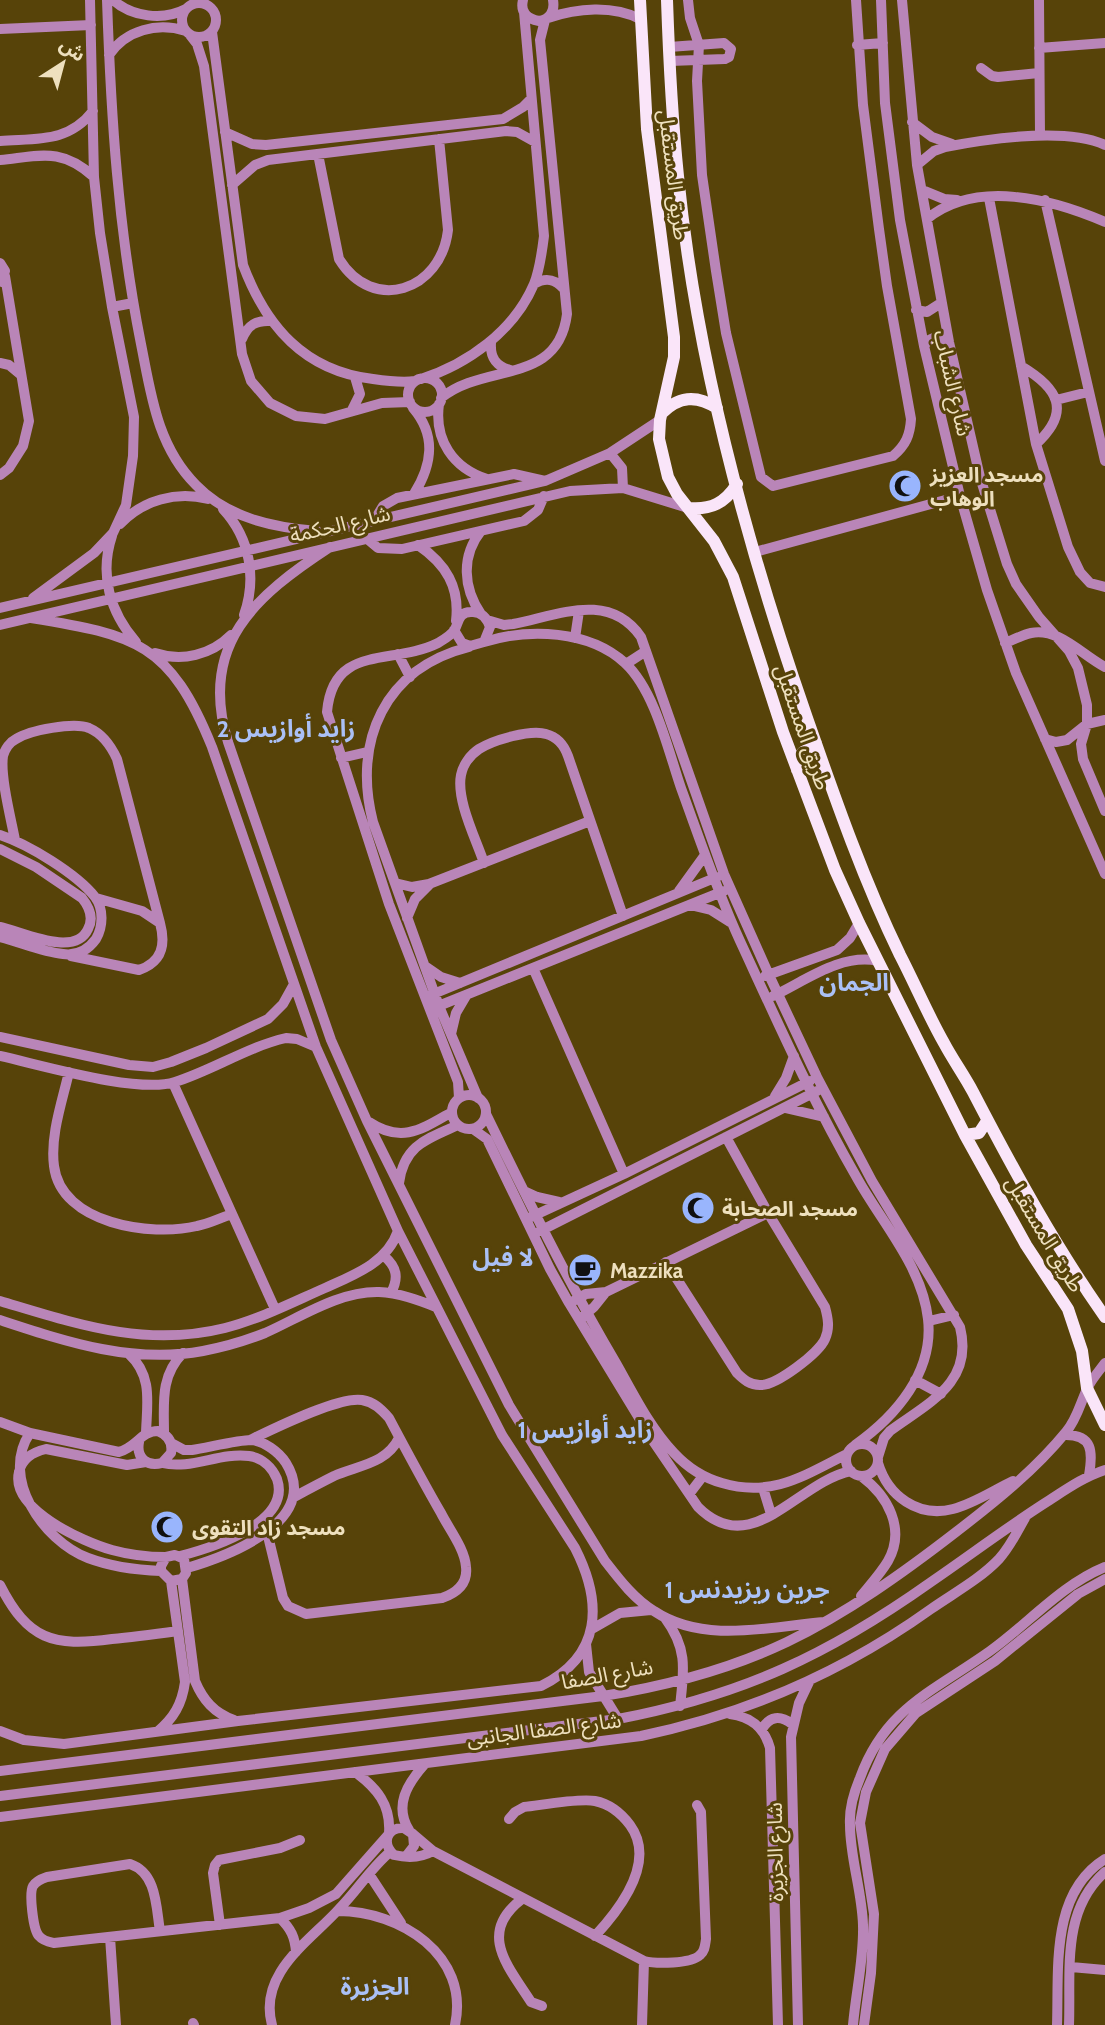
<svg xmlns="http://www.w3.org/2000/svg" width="1105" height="2025" viewBox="0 0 1105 2025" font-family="Cabin,'Noto Sans Arabic',sans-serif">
<rect width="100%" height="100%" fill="#574309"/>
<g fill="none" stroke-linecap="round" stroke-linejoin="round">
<path stroke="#b985b8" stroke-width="10" d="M107,0C111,116 118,229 141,344C151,394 157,446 196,485C228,518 272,527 317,531
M113,0C132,17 163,21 186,9
M523,0C520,12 527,19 539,21C550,19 555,11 553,0
M688,0L690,18L699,45L697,81L702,175L716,271L726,333L761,477L773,486L893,456C906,445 910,435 911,419L887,286L879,229L863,105L856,0
M881,0L885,103L900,220L924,346L960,496L987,590L1016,673L1105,874
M902,0L917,165L949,342L980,477L1007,564L1016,584L1039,617L1069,651L1078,668L1087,705V724L1081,744L1083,759L1105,811
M1039,0L1040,135
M182 20a17 17 0 1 1 34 0a17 17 0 1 1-34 0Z
M548,18C577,8 613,5 640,19
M0,29L91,25
M212,32L243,265C266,326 304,371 373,379C387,381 401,383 415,381
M190,35L197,44L204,66L242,354L251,381L270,403L296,416L325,419L382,403L410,402
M857,45L883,43
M669,47L724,43L731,49L729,57L725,59L670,61
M1039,48L1105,43
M109,55C126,30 157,22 186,31
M981,68L992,76L998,77L1039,73
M912,122L932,137L952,144
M225,132L252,144L266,145L503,119L523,107L531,99
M0,141C37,138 68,143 93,111
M318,154L339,259C373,314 441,291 448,230L439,139
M0,160C40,156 61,147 94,177
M917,165L934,151L945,147C987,139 1066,127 1105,145
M232,185L255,165L268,160L506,131L517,132L535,142
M922,190L944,199L957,200
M989,198L1036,444L1068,547L1080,572L1090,583L1105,587
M1045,200L1105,461
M927,219C976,179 1052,199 1105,222
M0,263L5,271L2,282
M534,284C546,277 555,279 564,289
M112,307L133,303
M916,310L927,312L941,303
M242,339C248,325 256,320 271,321
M491,343C490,358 496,366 510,370
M924,346C931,336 939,335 949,342
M0,363L9,365L21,375
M1021,366C1058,388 1072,411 1036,444
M408 395a17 17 0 1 1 34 0a17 17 0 1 1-34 0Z
M421,379C468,364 514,331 534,284C540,269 542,252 544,236L524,12
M441,398C485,362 558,386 567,314L540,40L545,20
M1056,400L1088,392
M439,404C434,440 453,468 487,479
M413,408C437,436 432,465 414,494
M352,410L360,394L355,377
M610,453L622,468L623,488
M0,475L9,468L23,446L29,421L5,276
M223,509C250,538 257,578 244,615
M374,521L383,506L397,498L514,474L545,481
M120,524C143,500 176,491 208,499
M481,531C461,556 463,588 481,614
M112,536C99,575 110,612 136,642
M366,538L378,548L402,549L524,521L538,510L544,496
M418,545C446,564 460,587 456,621
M330,547C255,596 198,645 228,742L331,1040L367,1121L509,1405L605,1561C619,1579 634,1599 654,1611C703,1644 769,1627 824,1622
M755,552L960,496
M33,598L94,553L113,533L126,505L133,456L134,417L112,307L100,233L94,177L90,0
M0,608L545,481L610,453L660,420
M487,620L504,625L513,624C559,615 609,591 641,637L724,874L769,975L817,1077L872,1181L960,1327C974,1383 928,1403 890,1431L884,1438L878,1457
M0,625L570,491L623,488L688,508
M454,630L462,643L470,646L484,642L490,627C487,618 481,611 471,612C459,612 459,621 455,629C452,635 443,640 438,643C392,666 333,643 327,712L389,904L458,1082L459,1098
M575,638L579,611
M484,642C529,628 589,630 625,663C655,691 668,750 681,788C700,840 717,891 740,941C777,1021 813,1102 857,1178C882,1223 922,1266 928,1319C934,1372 896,1416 855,1445
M1005,643C1013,640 1022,635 1031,633C1058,627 1082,655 1105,667
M469,647C385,668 352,741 373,822L439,1006L478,1098
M155,653C182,662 211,655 231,635
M398,654L410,677
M626,664L646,651
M1045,739L1056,742L1067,740L1087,724L1105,720
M341,758L367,752
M0,835C28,844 77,874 95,897C104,909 103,927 96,939C88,950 77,956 63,954C42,952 20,942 0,937
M15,840C11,819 0,776 3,756C5,749 10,742 16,739C30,730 74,722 89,728C103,734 111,746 117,759L160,923
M0,849L36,867L82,898C90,908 94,918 88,929C75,958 23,932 0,927
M484,863C476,839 456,800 461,775C463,765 470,755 479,749C493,740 531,729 546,734C558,737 564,745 568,756L623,916
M395,883L412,887L429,884L590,821
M679,891L705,855
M690,905L711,910L730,922
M407,918L415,899L429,885
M71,956L139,970C162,962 166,945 160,923L142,911L96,898
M425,966L441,977L460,983
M533,968L624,1174
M765,976L837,950L850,938L859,923
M431,995L717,877
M773,996C805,981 841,953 878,961
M436,1007L724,891
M451,1034L456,1013L466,996
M0,1037L129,1065L153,1067L171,1062L206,1048L268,1019L283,1004L293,986
M0,1056C41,1065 138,1094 175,1082C213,1070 247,1047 286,1038L297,1039L316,1047
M69,1072C62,1102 50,1136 54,1166C61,1224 151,1237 197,1226C209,1224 220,1218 232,1214
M173,1083L275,1309
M452 1112a17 17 0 1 1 34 0a17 17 0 1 1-34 0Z
M775,1096L786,1078L794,1056
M785,1108L824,1117
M486,1114C527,1198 568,1282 616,1363C633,1393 650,1428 674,1453C687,1467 704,1478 722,1483C772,1498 805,1475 847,1454
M369,1122C402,1144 422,1129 452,1112
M473,1129L487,1139L550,1269L569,1303L653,1441L698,1507C752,1561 797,1482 851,1471
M399,1183C404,1145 427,1139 458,1125
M524,1191L537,1197L559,1202
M531,1217L624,1174L810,1081
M540,1231L817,1091
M384,1256C397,1267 399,1278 391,1293
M666,1262L737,1373C744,1380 750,1385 760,1385C776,1386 819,1353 825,1339C830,1328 828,1318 825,1307L768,1213L726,1137
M575,1300L586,1294L606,1292L768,1213
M0,1301C77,1324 145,1348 225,1328C260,1319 293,1302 325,1288C354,1275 387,1263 398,1231
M581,1318L594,1307L606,1292
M0,1320C67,1342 132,1364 203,1351C224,1347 245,1341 265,1333C301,1317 339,1291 379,1292C399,1293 418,1300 436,1307
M929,1321L954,1315
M129,1354C153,1376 147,1403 146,1433
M915,1380L941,1394
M0,1422L30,1433
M164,1433C164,1403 160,1376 183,1353
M1064,1435C1093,1434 1093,1452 1089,1475
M250,1440C273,1429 339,1396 362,1400C374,1402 381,1409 389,1418C406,1450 423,1482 441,1513C449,1529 465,1549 466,1567C468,1584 456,1593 442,1598L306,1614L288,1606L283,1598L267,1532
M139,1442C136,1458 147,1467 162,1463L171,1453C173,1442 168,1435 158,1431C141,1431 137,1447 119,1452L30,1433C0,1477 42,1540 88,1558C112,1567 136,1570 161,1571
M171,1443L184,1450H192C206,1448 238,1440 251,1440C264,1441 279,1452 286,1463C322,1521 228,1556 187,1568
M846 1460a16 16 0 1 1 32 0a16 16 0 1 1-32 0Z
M146,1462L127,1465L46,1449C33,1452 22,1458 19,1472C10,1509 83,1542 112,1550C130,1555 148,1557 166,1557
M162,1463C191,1470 220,1452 249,1456C262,1458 272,1467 277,1479C292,1523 211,1548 180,1556
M878,1463C888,1496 918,1518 953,1509C973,1504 994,1490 1013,1481
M861,1476C888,1496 906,1529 888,1561C881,1573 870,1585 861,1596
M763,1488L771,1514
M690,1493L703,1476
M294,1497C307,1490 320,1483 334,1476C359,1465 386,1464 399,1438
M182,1579L195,1681C203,1700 214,1713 234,1720
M0,1585C28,1640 53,1647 112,1639C134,1637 156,1634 178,1631
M665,1618C688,1649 684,1670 680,1706
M592,1629L620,1613L651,1610
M586,1644L589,1672L618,1719
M730,1714C751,1717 764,1727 770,1748L778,2025
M762,1729C770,1716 780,1715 792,1724
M0,1731L24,1740L64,1744L238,1721L541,1686C602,1656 603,1603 575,1548L502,1435L398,1231L316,1047L212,747C170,643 136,635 31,618
M157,1732C174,1718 182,1704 185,1682L171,1581L161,1571V1566L166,1557L175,1555L184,1559L186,1573L182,1579L171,1581
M0,1771L603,1696C666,1686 730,1669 787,1642C847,1613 903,1573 956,1532C995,1502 1035,1470 1066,1432C1077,1419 1080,1404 1087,1389C1091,1380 1099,1371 1105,1363
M355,1772C377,1788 391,1805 389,1833
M0,1796L618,1719C743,1695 828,1655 931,1582C969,1556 1006,1528 1045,1503C1064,1491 1083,1477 1105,1470
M0,1817L641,1736C747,1714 843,1672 931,1609C954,1593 980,1579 999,1559C1010,1547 1017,1532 1025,1518
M509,1819L515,1812L524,1807C542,1805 579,1798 595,1801C610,1804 621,1813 630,1825C657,1862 620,1909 595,1936
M409,1830C394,1806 407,1784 424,1765
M413,1834L433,1851L644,1961C656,1964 691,1964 700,1955C705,1951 705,1945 706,1939L701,1812L697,1805
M407,1855L414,1846L413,1834L404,1828C387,1827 381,1843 394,1855C407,1858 421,1858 433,1851
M369,1874L401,1923
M522,1899C477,1933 508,1966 531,2002L542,2006
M338,1911C400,1911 470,1955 455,2025
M280,1918C291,1929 295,1937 296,1952
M220,1925L213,1873L215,1865L219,1860L280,1848L300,1840
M160,1931C156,1907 157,1873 130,1864L47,1877C41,1879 36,1881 33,1886C29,1893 33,1930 39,1936C43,1941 49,1942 54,1943L280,1918L309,1908L336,1894L388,1835
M110,1937L116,2025
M1071,1967L1105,1970
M193,2023L194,2025
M272,2025C258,1973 309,1942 339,1909C357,1891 370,1869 390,1852
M642,2025L644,1961
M798,2025L791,1737L799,1703L809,1682
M853,2025C856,1991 864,1959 863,1925C862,1891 850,1858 850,1825C849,1809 854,1792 860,1778C885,1708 934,1691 990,1651C1028,1624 1061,1585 1105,1567
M864,2025L871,1973L874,1914L860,1823L866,1792L885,1749L916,1713L995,1661L1078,1594L1105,1579
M1057,2025C1059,1969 1050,1893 1105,1859
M1069,2025C1071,1971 1061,1911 1105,1872"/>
<path stroke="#fae5f9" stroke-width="12" d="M640,0L647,129L674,337V357L660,420L659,439L668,477L677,494L714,541L733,577L783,732L835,870L859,923L965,1135L1026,1245L1068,1309L1082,1351L1087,1388L1105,1425
M667,0C669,59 672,118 678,176C696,358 747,546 807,718C835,798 863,879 900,955C915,984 928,1015 944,1043C953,1060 964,1075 973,1092C1013,1169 1055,1246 1105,1317
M662,413C679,396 697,395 717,408
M689,508C711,510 725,503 737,484
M797,770L802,753L816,743
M965,1135L979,1133L987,1121"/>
</g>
<defs>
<symbol id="mosque-disc" viewBox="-11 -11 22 22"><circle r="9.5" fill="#99b5fd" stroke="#574309"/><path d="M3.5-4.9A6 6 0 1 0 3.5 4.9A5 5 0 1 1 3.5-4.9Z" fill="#111"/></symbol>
<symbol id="cafe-disc" viewBox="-11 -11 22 22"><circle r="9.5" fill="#99b5fd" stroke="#574309"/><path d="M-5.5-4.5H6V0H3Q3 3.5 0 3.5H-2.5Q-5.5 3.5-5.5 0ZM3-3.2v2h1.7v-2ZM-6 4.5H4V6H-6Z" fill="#111"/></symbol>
</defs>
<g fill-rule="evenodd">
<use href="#mosque-disc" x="886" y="467" width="38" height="38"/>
<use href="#mosque-disc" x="679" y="1189" width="38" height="38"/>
<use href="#cafe-disc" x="566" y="1251" width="38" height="38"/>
<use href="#mosque-disc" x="148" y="1508" width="38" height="38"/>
</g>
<g text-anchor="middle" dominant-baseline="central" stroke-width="6" stroke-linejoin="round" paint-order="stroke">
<g font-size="21" fill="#eee0be" stroke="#574309">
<text transform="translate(674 175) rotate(83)">طريق المستقبل</text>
<text transform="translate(953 383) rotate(77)">شارع الشباب</text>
<text transform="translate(340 524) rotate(-13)">شارع الحكمة</text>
<text transform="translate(803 727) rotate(71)">طريق المستقبل</text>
<text transform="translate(1045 1234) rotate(59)">طريق المستقبل</text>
<text transform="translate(607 1674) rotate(-10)">شارع الصفا</text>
<text transform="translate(544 1729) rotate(-7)">شارع الصفا الجانبى</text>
<text transform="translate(775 1852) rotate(-91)">شارع الجزيرة</text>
</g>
<g font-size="21" font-weight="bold" fill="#eee0be" stroke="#574309" text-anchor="start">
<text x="930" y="474">مسجد العزيز<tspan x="930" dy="24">الوهاب</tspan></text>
<text x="722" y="1208">مسجد الصحابة</text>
<text x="610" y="1270">Mazzika</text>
<text x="192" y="1527">مسجد زاد التقوى</text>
</g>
<g font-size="24" font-weight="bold" fill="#aac0f6" stroke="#574309">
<text x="286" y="728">زايد أوازيس 2</text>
<text x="854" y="982">الجمان</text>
<text x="503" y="1257">لا فيل</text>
<text x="585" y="1429">زايد أوازيس 1</text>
<text x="747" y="1589">جرين ريزيدنس 1</text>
<text x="375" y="1986">الجزيرة</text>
</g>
</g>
<g transform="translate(63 63) rotate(36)" stroke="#574309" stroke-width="5" paint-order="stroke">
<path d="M0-5L12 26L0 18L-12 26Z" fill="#eee0be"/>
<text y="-10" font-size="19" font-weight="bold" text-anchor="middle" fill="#eee0be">ش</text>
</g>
</svg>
